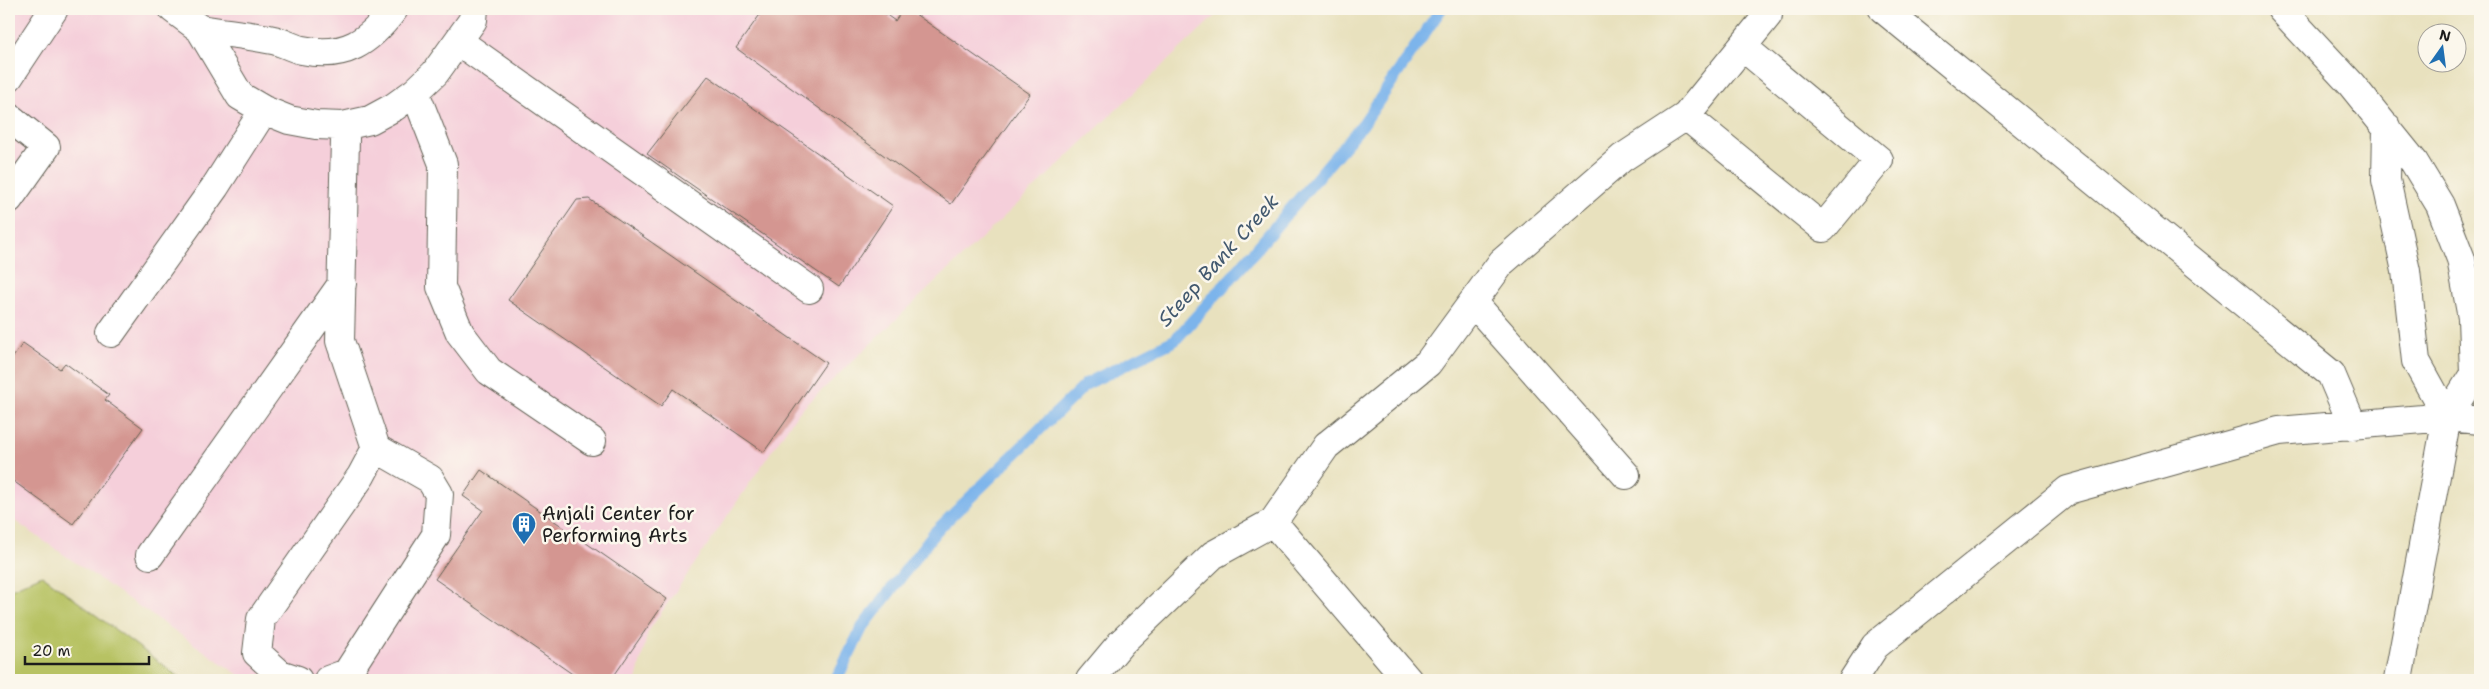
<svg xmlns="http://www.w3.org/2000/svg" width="2489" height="689" viewBox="0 0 2489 689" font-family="'Shantell Sans',sans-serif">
<rect width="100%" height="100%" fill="#fbf7ec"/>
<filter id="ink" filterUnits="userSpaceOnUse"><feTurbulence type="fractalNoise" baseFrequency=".02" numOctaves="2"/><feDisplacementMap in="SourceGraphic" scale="10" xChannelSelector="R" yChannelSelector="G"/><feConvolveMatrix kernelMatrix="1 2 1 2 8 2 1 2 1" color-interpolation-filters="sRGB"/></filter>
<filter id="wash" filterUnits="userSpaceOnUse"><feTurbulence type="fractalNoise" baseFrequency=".0096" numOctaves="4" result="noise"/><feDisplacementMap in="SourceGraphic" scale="20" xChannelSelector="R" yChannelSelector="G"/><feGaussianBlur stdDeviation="1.12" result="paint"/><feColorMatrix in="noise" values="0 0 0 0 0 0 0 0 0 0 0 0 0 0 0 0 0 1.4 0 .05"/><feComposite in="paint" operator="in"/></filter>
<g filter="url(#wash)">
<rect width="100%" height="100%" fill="#e8e1be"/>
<path fill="#f5cfda" d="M9,9H1222L797,414L648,632L636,680H246L9,517Z"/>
<path fill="#b7c264" stroke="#6a6f40" d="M42,575L183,680H9V590Z"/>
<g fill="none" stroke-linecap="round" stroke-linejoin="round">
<path stroke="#7bb4eb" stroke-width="12" d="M836,680L862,628L935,532L1086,384L1175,340L1241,267L1363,124L1441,9"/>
</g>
<g id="blocks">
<path fill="#d49691" d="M764,9H878L895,21L903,9H908L1030,94L951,204L736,48Z
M708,76L893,206L839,287L647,154Z
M589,199L826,363L764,452L673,389L661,406L508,300L577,200Z
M23,343L60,369L65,363L109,395L105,400L143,428L73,524L9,478V363Z
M481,470L667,599L611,680H581L435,579L483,510L463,496Z"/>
</g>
</g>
<g filter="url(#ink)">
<use href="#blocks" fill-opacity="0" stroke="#636155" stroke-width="1"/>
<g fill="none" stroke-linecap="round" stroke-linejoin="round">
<defs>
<path id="minor" d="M173,9L200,29L240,96L264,110L289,120L316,125L343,126L370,120L394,107L415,92L435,73L473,20L474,9
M1883,9L2331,374L2353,426
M2281,9L2351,84L2414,162L2440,205L2461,259L2472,318L2474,374L2447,417L2398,680
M200,29C224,33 249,35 273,40C283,42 292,48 302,50C345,59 369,42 394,9
M458,41L809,289
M9,77L54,9
M415,92L443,164L441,287L460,333L489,371L592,441
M1686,116L1823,228L1879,160L1743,47
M9,117L46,147L9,199
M2387,127L2386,180L2406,271L2416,361L2447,417
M1473,302L1626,475
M111,333L215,187L264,110
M1273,522L1408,680
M150,555L342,284
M298,680L280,674L257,653L261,619L361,476L376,448
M328,680L347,673L436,535L439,494L430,479L376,448L340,341L345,139L343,126
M1090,680L1121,643L1213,555L1273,522L1326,446L1428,363L1502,262L1622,158L1686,116L1768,15
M1853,680L1875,646L2068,490L2279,431L2447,417L2480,420"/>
</defs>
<use href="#minor" stroke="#636155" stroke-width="30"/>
<use href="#minor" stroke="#fff" stroke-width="28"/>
</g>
</g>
<defs>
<symbol id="building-pin" viewBox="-11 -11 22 30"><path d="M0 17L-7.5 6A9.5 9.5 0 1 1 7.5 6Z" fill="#1f6fb2" stroke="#fbf7ec"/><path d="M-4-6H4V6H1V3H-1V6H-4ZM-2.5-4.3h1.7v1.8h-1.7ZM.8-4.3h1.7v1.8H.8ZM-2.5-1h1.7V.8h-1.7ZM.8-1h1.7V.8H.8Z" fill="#fff"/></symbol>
</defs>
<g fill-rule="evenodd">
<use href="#building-pin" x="510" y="510" width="28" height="38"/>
</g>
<g text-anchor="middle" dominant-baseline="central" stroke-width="5" stroke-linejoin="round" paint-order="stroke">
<g font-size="19" fill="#1c1c1c" stroke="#fbf7ec" text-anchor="start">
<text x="542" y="513">Anjali Center for<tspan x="542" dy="22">Performing Arts</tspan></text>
</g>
<g font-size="20" font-style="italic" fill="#42596f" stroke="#fbf7ec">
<text transform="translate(1218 260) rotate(-48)">Steep Bank Creek</text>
</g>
</g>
<rect width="2489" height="689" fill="none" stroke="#fbf7ec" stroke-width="30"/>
<g transform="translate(2442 48) rotate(14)"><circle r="24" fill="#fbf7ec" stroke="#a29f99"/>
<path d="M0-4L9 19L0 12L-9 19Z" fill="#1f6fb2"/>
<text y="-8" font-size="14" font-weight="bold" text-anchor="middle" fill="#1c1c1c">N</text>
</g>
<path d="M25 656v8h124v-8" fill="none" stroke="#1c1c1c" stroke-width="2.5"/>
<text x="32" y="656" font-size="15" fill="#1c1c1c" stroke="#fbf7ec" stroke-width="4" paint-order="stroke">20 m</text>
</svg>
